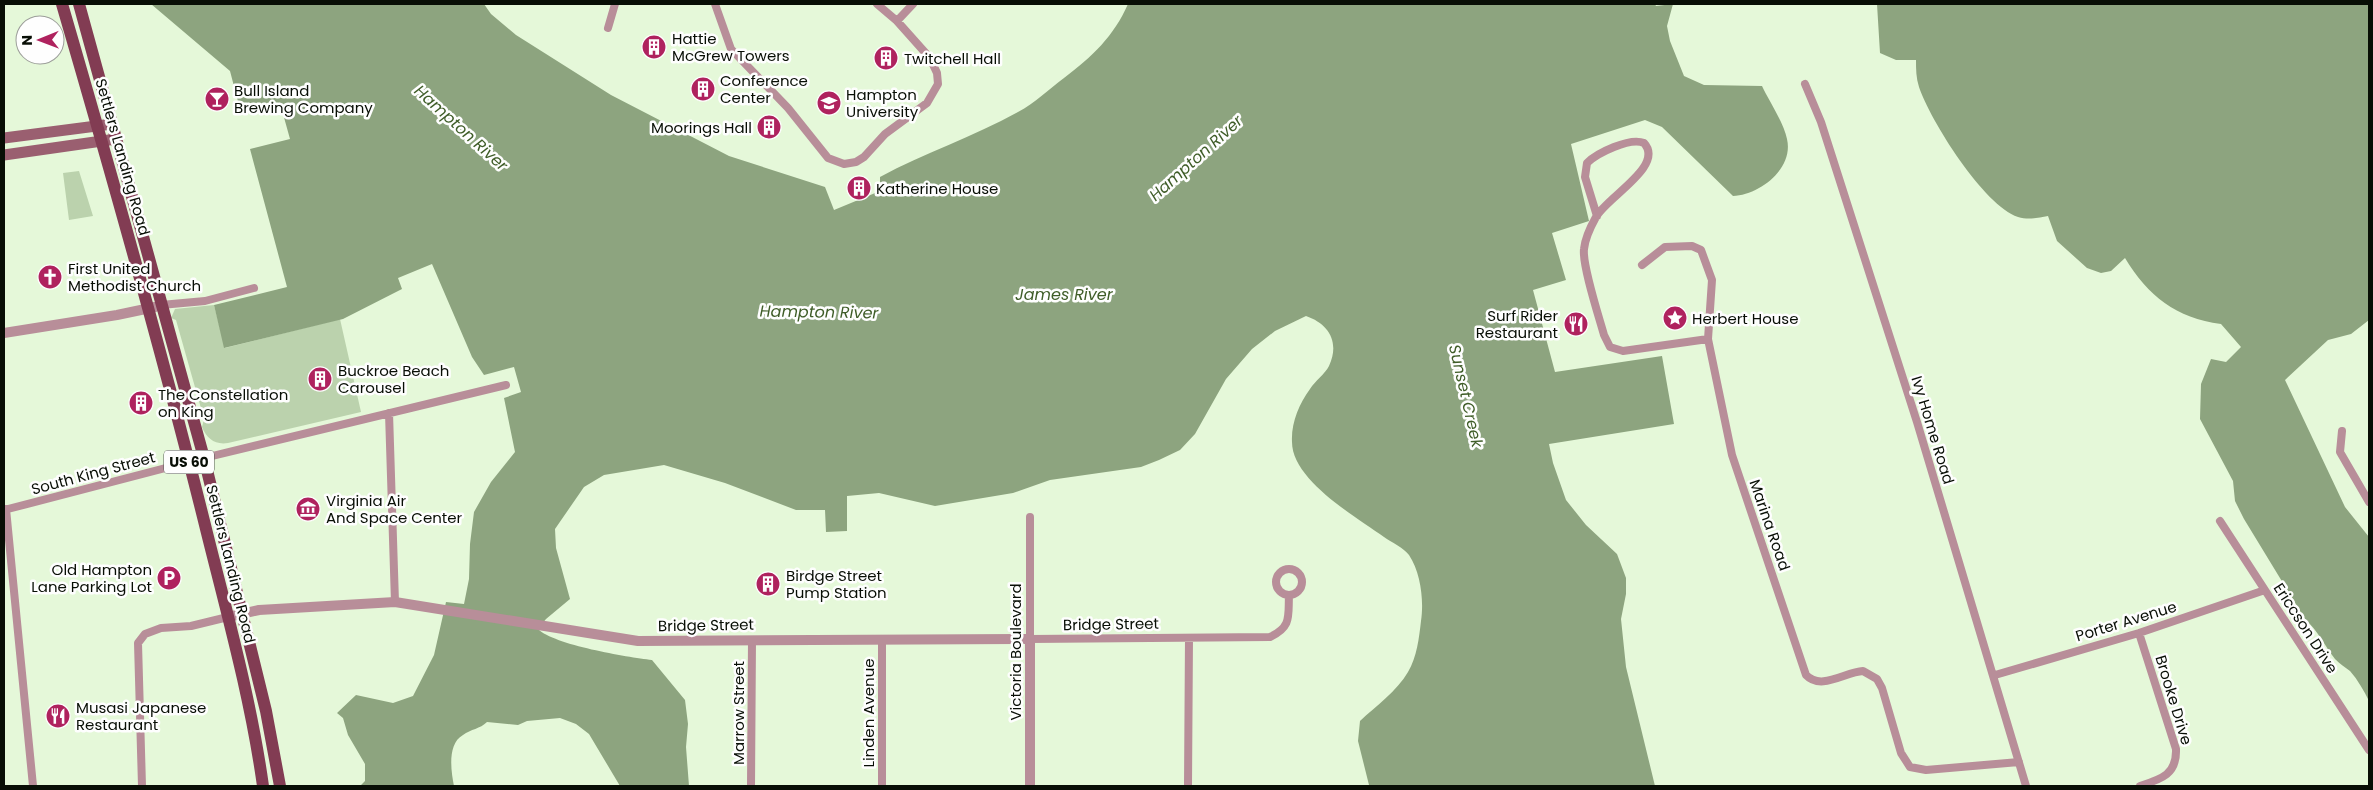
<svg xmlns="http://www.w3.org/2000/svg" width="2373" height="790" viewBox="0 0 2373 790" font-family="Poppins,sans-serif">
<rect width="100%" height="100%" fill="#e5f8d9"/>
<path fill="#bbd2ad" d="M79,171L93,216L69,220L63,173Z
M214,305L225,348L340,319L361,412L228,443C215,445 207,439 202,427L204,419L176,320L171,318L175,309Z"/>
<path fill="#8da47f" d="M151,4H484L491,14L516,35L611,95L729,156L825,187L834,210L880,191V177C924,153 973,137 1018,112C1035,103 1049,89 1064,78C1092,57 1114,36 1128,4H1655L1656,6L1673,4L1667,26L1670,41L1684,76L1704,85L1762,86C1769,101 1784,123 1787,139C1794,169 1759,195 1733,196L1662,127L1645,120L1571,144L1589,221L1552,233L1566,280L1533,290L1555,372L1662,356L1674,424L1549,444L1553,463L1566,500L1586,525L1617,554L1626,578V594L1621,619L1626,667L1655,786L1369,785L1358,741L1360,721C1376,706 1397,691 1408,672C1417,657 1419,638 1421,621C1424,601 1421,573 1409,555C1404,548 1391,542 1384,537C1356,517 1292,480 1292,442C1291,423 1299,404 1310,389C1315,381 1325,374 1329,366C1340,342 1329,324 1306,316L1275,331L1252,349L1226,379L1195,434L1180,450L1159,460L1141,467L1050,480L1013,493L935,506L879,493L847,496V531L826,532L825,510H796L725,483L664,465L604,475L584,487L555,529L556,548L570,599L546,619L538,629C554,645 627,657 652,660L685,700L688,724L686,747L689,786H620L589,734L576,724L560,718L527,721L518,725L487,722C480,729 471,729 463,735C447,744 451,771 454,786H360L365,781V764L348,735L343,718L337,713L356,695L393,703L413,696L434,655L446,602L464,604L469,579L470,544L474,512L491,482L515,452L504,398L521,392L514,367L484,375L472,357L432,264L398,278L402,289L343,319L224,348L214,305L287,287L250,149L290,139L280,103L241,113L230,71Z
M1877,4H2369V320L2351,334L2328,340L2285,380L2345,507L2369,537V701C2364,691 2358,680 2350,671C2345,667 2340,664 2335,659C2324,645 2319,632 2305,619L2244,519L2235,501L2233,481L2200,419L2201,384L2211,359L2226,362L2241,347L2221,324C2176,318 2148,296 2125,258L2111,271L2101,273L2087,268L2057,241L2048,216C2038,218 2028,220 2018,217C1984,206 1930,120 1919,87C1916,78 1916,69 1916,60H1896L1880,53Z"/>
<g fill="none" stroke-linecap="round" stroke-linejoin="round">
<path stroke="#b88e99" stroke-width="8" d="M715,4L731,49L788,108L828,158L844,164L856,162L864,157L885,134L927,103L938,84L937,73L930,58L897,21L877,4
M897,21L913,4
M608,28L615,4
M1805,84L1821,122L1917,422L2026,786
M1597,216L1585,177L1587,163C1597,153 1630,137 1644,143C1665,166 1607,197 1596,217C1591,226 1585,239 1584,249C1582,265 1599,317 1604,335L1610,347L1623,351L1708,339L1732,455L1806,675C1821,691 1845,672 1863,671L1877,679L1882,688L1901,753L1910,767L1926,770L2019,762
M1642,265L1665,247L1692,246L1701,250L1712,280L1708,339
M161,305L205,301L254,288
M389,413L395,602
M2342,431L2340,452L2369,502
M6,509L33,786
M4,510L204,458L506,385
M1030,517V639L1270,637C1292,627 1288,616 1289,595
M2220,521L2369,750
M1276 582a13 13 0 1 1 26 0a13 13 0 1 1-26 0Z
M2139,633L2176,749C2177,774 2162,779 2140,786
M882,639V786
M1995,675L2139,633L2265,590
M142,786L138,643L145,634L161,628L191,626L228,617
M751,786L752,640
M1188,786L1189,638"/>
<path stroke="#b88e99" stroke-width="10" d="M4,333L117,315L155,307
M228,617L259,610L395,602L638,641L1030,639V786"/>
<path stroke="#9a5f70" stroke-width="11" d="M4,138L112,124
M4,155L116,139"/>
<path stroke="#823c53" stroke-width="12" d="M62,4C113,179 163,355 207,533C228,617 251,700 263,786
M79,4L204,458L266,711L280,786"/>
</g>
<defs>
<symbol id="building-disc" viewBox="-11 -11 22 22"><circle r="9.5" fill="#af225e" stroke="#fefefe"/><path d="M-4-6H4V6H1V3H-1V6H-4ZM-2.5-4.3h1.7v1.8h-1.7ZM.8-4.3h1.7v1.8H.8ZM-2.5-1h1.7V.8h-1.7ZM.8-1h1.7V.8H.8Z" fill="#fff"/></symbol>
<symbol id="bar-disc" viewBox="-11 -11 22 22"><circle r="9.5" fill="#af225e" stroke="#fefefe"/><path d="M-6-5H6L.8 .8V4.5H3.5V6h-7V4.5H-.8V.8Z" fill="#fff"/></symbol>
<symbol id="university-disc" viewBox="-11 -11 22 22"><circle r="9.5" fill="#af225e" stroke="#fefefe"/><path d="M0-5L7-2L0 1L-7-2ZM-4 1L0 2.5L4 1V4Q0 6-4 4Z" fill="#fff"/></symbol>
<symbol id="church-disc" viewBox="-11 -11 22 22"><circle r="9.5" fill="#af225e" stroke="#fefefe"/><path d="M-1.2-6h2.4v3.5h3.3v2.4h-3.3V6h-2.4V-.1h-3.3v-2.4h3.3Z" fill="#fff"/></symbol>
<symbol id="sight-disc" viewBox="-11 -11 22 22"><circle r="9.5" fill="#af225e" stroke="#fefefe"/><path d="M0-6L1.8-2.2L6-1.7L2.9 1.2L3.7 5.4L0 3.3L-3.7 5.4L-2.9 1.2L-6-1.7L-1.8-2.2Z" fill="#fff"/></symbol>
<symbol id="restaurant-disc" viewBox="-11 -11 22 22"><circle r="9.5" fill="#af225e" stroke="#fefefe"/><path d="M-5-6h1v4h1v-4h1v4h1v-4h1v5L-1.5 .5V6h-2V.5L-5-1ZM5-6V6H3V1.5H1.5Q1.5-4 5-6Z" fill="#fff"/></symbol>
<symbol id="museum-disc" viewBox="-11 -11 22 22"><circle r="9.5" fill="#af225e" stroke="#fefefe"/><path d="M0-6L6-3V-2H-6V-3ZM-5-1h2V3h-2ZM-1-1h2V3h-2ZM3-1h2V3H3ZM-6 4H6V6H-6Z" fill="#fff"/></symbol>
<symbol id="parking-disc" viewBox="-11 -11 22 22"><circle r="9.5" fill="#af225e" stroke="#fefefe"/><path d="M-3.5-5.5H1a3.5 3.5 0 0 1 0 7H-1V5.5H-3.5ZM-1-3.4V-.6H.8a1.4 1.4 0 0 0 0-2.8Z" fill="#fff"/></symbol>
</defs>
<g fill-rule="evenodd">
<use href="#building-disc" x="640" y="33" width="28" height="28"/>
<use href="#building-disc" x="872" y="44" width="28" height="28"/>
<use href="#building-disc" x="689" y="75" width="28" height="28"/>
<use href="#bar-disc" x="203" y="85" width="28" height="28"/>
<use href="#university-disc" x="815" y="89" width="28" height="28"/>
<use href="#building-disc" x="755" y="113" width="28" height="28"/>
<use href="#building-disc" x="845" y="174" width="28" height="28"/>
<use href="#church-disc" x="36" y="263" width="28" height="28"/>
<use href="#sight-disc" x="1661" y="304" width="28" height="28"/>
<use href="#restaurant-disc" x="1562" y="310" width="28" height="28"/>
<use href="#building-disc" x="306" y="365" width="28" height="28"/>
<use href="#building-disc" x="127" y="389" width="28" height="28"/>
<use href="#museum-disc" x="294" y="495" width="28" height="28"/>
<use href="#parking-disc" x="155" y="564" width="28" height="28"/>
<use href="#building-disc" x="754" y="570" width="28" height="28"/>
<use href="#restaurant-disc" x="44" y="702" width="28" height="28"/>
</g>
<g text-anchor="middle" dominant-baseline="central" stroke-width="5" stroke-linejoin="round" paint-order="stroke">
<rect fill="#fefefe" stroke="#525650" stroke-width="1" x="164" y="450.5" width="50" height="23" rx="4"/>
<g font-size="14" font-weight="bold" fill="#080e05">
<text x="189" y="462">US 60</text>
</g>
<g font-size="15" fill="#080e05" stroke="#fefefe" text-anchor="start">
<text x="672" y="38">Hattie<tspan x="672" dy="17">McGrew Towers</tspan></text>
<text x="904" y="58">Twitchell Hall</text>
<text x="720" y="80">Conference<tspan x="720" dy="17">Center</tspan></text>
<text x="234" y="90">Bull Island<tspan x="234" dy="17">Brewing Company</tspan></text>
<text x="846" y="94">Hampton<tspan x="846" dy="17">University</tspan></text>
<text x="752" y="127" text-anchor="end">Moorings Hall</text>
<text x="876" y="188">Katherine House</text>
<text x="68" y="268">First United<tspan x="68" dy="17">Methodist Church</tspan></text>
<text x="1558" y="315" text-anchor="end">Surf Rider<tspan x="1558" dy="17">Restaurant</tspan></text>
<text x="1692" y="318">Herbert House</text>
<text x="338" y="370">Buckroe Beach<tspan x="338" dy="17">Carousel</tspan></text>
<text x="158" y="394">The Constellation<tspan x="158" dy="17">on King</tspan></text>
<text x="326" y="500">Virginia Air<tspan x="326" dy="17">And Space Center</tspan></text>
<text x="152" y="569" text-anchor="end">Old Hampton<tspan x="152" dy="17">Lane Parking Lot</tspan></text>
<text x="786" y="575">Birdge Street<tspan x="786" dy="17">Pump Station</tspan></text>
<text x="76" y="707">Musasi Japanese<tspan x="76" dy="17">Restaurant</tspan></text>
</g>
<g font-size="15" fill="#080e05" stroke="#fefefe">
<text transform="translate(123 157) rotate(74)">Settlers Landing Road</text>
<text transform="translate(1933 430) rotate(73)">Ivy Home Road</text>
<text transform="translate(93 473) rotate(-15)">South King Street</text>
<text transform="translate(1770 525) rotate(71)">Marina Road</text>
<text transform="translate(231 564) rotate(76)">Settlers Landing Road</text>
<text transform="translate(2126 621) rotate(-17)">Porter Avenue</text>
<text transform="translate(1111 624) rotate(-1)">Bridge Street</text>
<text transform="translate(706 625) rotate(-1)">Bridge Street</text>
<text transform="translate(2306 628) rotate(57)">Ericcson Drive</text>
<text transform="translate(1015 652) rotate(-90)">Victoria Boulevard</text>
<text transform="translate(2174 700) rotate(73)">Brooke Drive</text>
<text transform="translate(738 713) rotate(-90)">Marrow Street</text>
<text transform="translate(868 713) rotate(-90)">Linden Avenue</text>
</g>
<g font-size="16" font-style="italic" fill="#3f5d28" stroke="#fefefe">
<text transform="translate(461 128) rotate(42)">Hampton River</text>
<text transform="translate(1196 158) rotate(-42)">Hampton River</text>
<text x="1064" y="294">James River</text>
<text transform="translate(819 312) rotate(1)">Hampton River</text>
<text transform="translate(1466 396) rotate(77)">Sunset Creek</text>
</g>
</g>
<rect width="2373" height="790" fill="none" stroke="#080e05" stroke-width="10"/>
<g transform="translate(40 40) rotate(269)"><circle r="24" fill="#fefefe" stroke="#9c9e9a"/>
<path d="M0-4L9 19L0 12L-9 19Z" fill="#af225e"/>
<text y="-8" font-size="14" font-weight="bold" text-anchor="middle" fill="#080e05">N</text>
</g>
</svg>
